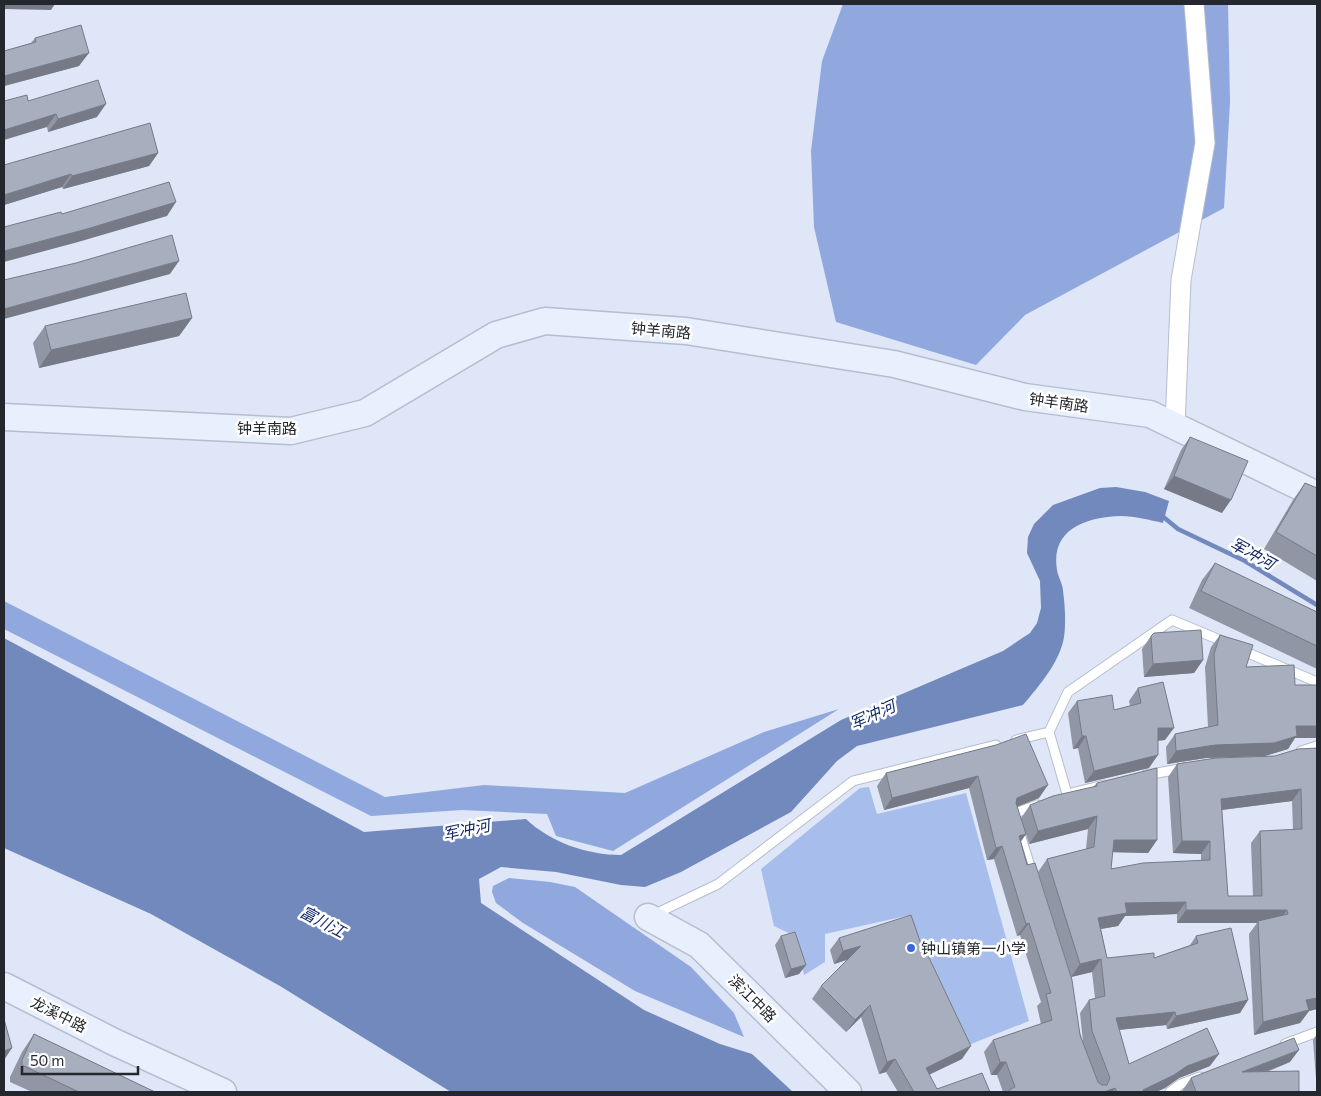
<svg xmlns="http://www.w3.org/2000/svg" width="1321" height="1096" viewBox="0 0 1321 1096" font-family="Commissioner,'Noto Sans SC',sans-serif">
<rect width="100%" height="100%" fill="#dee6f7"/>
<path fill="#a7bdeb" d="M869,787L877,814L966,793L1029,1021L961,1048L906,916L825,934V962L804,975L797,937L774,926L761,869L860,788Z"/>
<path fill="#90a8de" d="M843,4H1228L1230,102L1224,208L1025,315L976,365L836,322L814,227L811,151L822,61Z
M4,601L385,797L484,785L625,793L764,732L839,709L613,851L556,836L547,814L462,810L371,816L4,629Z
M509,878L550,882L575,887L691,967L734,1013L744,1037L635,991L523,923L496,903L492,892L493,886Z"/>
<path fill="#7189bc" d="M1116,487L1145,492L1169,501L1163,523C1150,520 1135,516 1121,516C1088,517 1050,528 1057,570C1058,577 1063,584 1063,591C1065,605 1066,624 1064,637C1060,662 1039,686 1023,705L857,746L837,761L791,812L681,872L645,887L621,885L556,872L501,867L479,879L481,903L644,1010L720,1044L752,1054L793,1092H451L280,986L151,914L4,848V638L364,832L526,819C550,842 587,855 621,855L841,720L1003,651L1030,633L1037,623L1041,608L1040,581L1027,553L1028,537L1034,524L1053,505L1100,488Z"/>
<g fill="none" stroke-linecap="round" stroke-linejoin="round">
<path stroke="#7189bc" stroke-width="4.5" d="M1161,515L1178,529L1245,561L1317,605"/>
<defs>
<path id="lane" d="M1241,650L1317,682
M1049,732L1067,794L1104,785
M1016,740L1049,732L1068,692L1172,620L1227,643
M1301,751L1317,746
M1146,775L1185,768
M1015,818L1013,814L1037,805
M1019,831L1033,876
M653,915L718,884L853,781L996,745
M1285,1044L1317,1032
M1170,1092L1181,1084L1200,1077"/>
<path id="street" d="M1175,426L1181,280L1205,143L1194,4"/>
<path id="secondary" d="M4,417L291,431L365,413L496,335L545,321L686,331L894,364L1025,397L1150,414L1317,495
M648,917L699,945L848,1092
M4,986L114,1042L223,1092"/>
</defs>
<use href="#lane" stroke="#b5bdce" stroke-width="11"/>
<use href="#street" stroke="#b5bdce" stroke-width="21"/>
<use href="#secondary" stroke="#b5bdce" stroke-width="29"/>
<use href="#lane" stroke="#fff" stroke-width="9"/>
<use href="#street" stroke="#fff" stroke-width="19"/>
<use href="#secondary" stroke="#e8effd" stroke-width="26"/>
</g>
<path fill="#9096a4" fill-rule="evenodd" d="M35,38L79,66L4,86V51L31,43Z
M28,101L97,117L48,132L47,127Z
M150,123L158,153L149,166L63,189L62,187L4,205Z
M192,318L179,336L39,368L33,343L45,326Z
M1190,437L1222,513L1164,489L1181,450Z
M1305,483L1317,488V581L1264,549L1293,500Z
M1215,563L1317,612V669L1189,608L1202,580Z
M1220,635L1246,667L1295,685V738L1288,749L1265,756L1206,758L1167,764L1166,747L1175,734L1208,727L1205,667L1211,647Z
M1151,636L1203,660L1194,673L1144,677L1142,649Z
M1138,688L1165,740L1158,741L1149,768L1085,783L1078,748L1073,749L1068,713L1077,701L1114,710L1130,706L1129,701Z
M996,745L1039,798L1017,807L1026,834L1021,841L1083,1042L1080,1013L1089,1000L1095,998L1092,972L1071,977L1038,872L1047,859L1086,849L1088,829L1029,844L1021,818L1030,805L1093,787L1097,783L1157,840L1148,853L1112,852L1111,869L1201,860V854L1173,853L1168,777L1177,764L1275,756L1317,748V1009L1309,1011L1300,1023L1254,1035L1249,934L1257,923H1177V914L1125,916L1118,926L1101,929L1107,958H1154L1190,945L1196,936L1248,1000L1240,1013L1167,1029L1166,1025L1119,1030L1129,1064L1210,1066L1179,1078L1165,1088L1156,1092H1003L997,1075H991L984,1052L993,1040L1041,1024L1037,1006L1041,1002L1020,935L1017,936L994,859L987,860L969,788L884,810L877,786L886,773ZM1292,801L1293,830L1260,831L1251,843L1253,896H1228L1222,810Z
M781,936L806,965L799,974L785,978L775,945Z
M839,938L921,944L962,1059L929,1075L937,1089L990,1092H898L886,1072L879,1074L861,1017L846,1032L812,999L821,986L847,960L834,964L830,950Z
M34,1034L155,1092H32L10,1082V1077L22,1052Z
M1317,1034V1092L1313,1040Z
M1290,1062L1267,1072L1299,1092H1182V1091L1191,1078Z"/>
<path fill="#757a86" d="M4,4H55L51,10L4,9Z
M89,53L79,66L4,86V76Z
M106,104L97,117L48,132L58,119Z
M56,114L47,127L4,140V130Z
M158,153L149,166L63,189L72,176Z
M71,174L62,187L4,205V195Z
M176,202L167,216L78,242L4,262V251Z
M179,261L170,274L4,319V309Z
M192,318L179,336L39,368L51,350Z
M1174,476L1231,500L1222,513L1164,489Z
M1203,660L1194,673L1144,677L1153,664Z
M1296,726H1317V738H1295L1288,749L1265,756L1206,758L1167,764L1176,751Z
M1158,728H1174L1165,740L1149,741Z
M1082,736H1086L1078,748L1073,749Z
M1158,755L1149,768L1085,783L1094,771Z
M978,776L969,788L884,810L892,798Z
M1048,785L1039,798L1008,810L1017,798Z
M1301,789L1292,801L1213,811L1221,799Z
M1097,816L1088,829L1029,844L1038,831Z
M1026,834L1017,847L1019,836Z
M1114,840H1157L1148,853L1105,852Z
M1182,841H1210L1201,854L1173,853Z
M1002,846L994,859L987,860L996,848Z
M1186,902L1177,914L1125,916L1118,926L1089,931L1098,918L1125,903Z
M1186,910H1287L1278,923L1258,921L1257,923H1177Z
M1029,923L1020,935L1017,936L1026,924Z
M861,946L852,958L834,964L843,951Z
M1101,959L1092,972L1071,977L1080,964Z
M806,965L799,974L785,978L791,969Z
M1317,998V1009L1309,1011L1300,1023L1254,1035L1263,1022L1306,1000Z
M1248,1000L1240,1013L1167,1029L1176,1016Z
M870,1005L861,1017L846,1032L855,1020Z
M1175,1012L1166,1025L1107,1031L1116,1018Z
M971,1046L962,1059L917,1080L926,1068Z
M12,1048L4,1060V1051Z
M1299,1050L1290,1062L1233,1084L1242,1072Z
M1219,1054L1210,1066L1179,1078L1165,1088L1156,1092H1142L1143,1090L1187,1066Z
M895,1059L886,1072L879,1074L887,1062Z
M1000,1062H1006L997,1075H991Z
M1115,1088L1112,1092H1104Z"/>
<path fill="#a7afbf" stroke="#757a86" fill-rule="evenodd" d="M81,25L89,53L4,76V51L36,42L35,38Z
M98,80L106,104L58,119L56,114L4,130V101L27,95L28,101Z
M150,123L158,153L72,176L71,174L4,195V165Z
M169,182L176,202L87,229L4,251V227L61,212L62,214Z
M172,235L179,261L4,309V280L76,263Z
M186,293L192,318L51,350L45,326Z
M1190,437L1248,461L1231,500L1174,476Z
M1305,483L1317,488V556L1276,532Z
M1215,563L1317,612V646L1201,591Z
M1201,630L1203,660L1153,664L1151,636L1154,633Z
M1220,635L1253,645L1246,667L1294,665L1295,685H1317V726H1296L1297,736L1274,743L1215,745L1176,751L1175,734L1218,725L1214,654Z
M1163,682L1174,728H1158V755L1094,771L1086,736H1082L1077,701L1112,695L1114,710L1141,703L1138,688Z
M1026,734L1048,785L1017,798L1016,803L1026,834L1019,836L1027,865L1035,863L1072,980L1080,1035L1098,1082L1102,1085H1107L1110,1078L1092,1031L1089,1000L1105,996L1101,959L1080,964L1047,859L1094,847L1097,816L1038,831L1030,805L1053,796L1097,786V783L1157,768V840H1114L1111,869L1143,863L1210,860V841H1182L1177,764L1216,758L1275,756L1298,749L1317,748V998L1306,1000L1309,1010L1263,1022L1258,921L1288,914L1287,910H1186V902L1125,903L1127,913L1098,918L1107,958L1154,953V958L1198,943L1196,936L1231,928L1248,1000L1176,1016L1175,1012L1116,1018L1129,1064L1207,1028L1219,1054L1187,1066L1174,1075L1143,1090L1144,1092H1117L1115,1088L1104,1092H1010L1009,1090L1015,1087L1006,1062H1000L993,1040L1052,1020L1046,994L1051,993L1029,923L1026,924L1002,846L996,848L978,776L892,798L886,773L996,745ZM1301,789L1302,829L1260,831L1262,896H1228L1221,799Z
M911,915L921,944L922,943L971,1046L926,1068L937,1089L982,1073L990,1092H914L895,1059L887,1062L870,1005L855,1020L821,986L861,946L843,951L839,938Z
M795,932L806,965L791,969L781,936Z
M4,1019L12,1048L4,1051Z
M34,1034L155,1092H79L22,1065V1060Z
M1294,1038L1299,1050L1242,1072L1299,1071V1092H1196L1191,1078L1193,1077Z"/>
<circle fill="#3d68d9" stroke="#fff" stroke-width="2" cx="911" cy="948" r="5"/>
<g text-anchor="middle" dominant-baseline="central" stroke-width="5" stroke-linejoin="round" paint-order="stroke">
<g font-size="15" fill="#24272d" stroke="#fff">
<text transform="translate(661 330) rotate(5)">钟羊南路</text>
<text transform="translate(1059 402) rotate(8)">钟羊南路</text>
<text x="267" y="428">钟羊南路</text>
<text transform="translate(753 998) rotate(45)">滨江中路</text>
<text transform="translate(59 1014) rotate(27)">龙溪中路</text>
</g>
<g font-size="15" fill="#24272d" stroke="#fff" text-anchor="start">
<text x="921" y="948">钟山镇第一小学</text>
</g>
<g font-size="16" font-style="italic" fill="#142a68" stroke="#fff">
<text transform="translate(1253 553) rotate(29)">军冲河</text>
<text transform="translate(872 714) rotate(-24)">军冲河</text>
<text transform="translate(466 829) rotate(-12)">军冲河</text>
<text transform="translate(323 921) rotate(28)">富川江</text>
</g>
</g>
<rect width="1321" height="1096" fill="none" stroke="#24272d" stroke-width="10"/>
<path d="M22 1066v8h116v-8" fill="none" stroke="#24272d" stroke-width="2.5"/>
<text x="30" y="1066" font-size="15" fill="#24272d" stroke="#ffffff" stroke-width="4" paint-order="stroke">50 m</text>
</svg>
